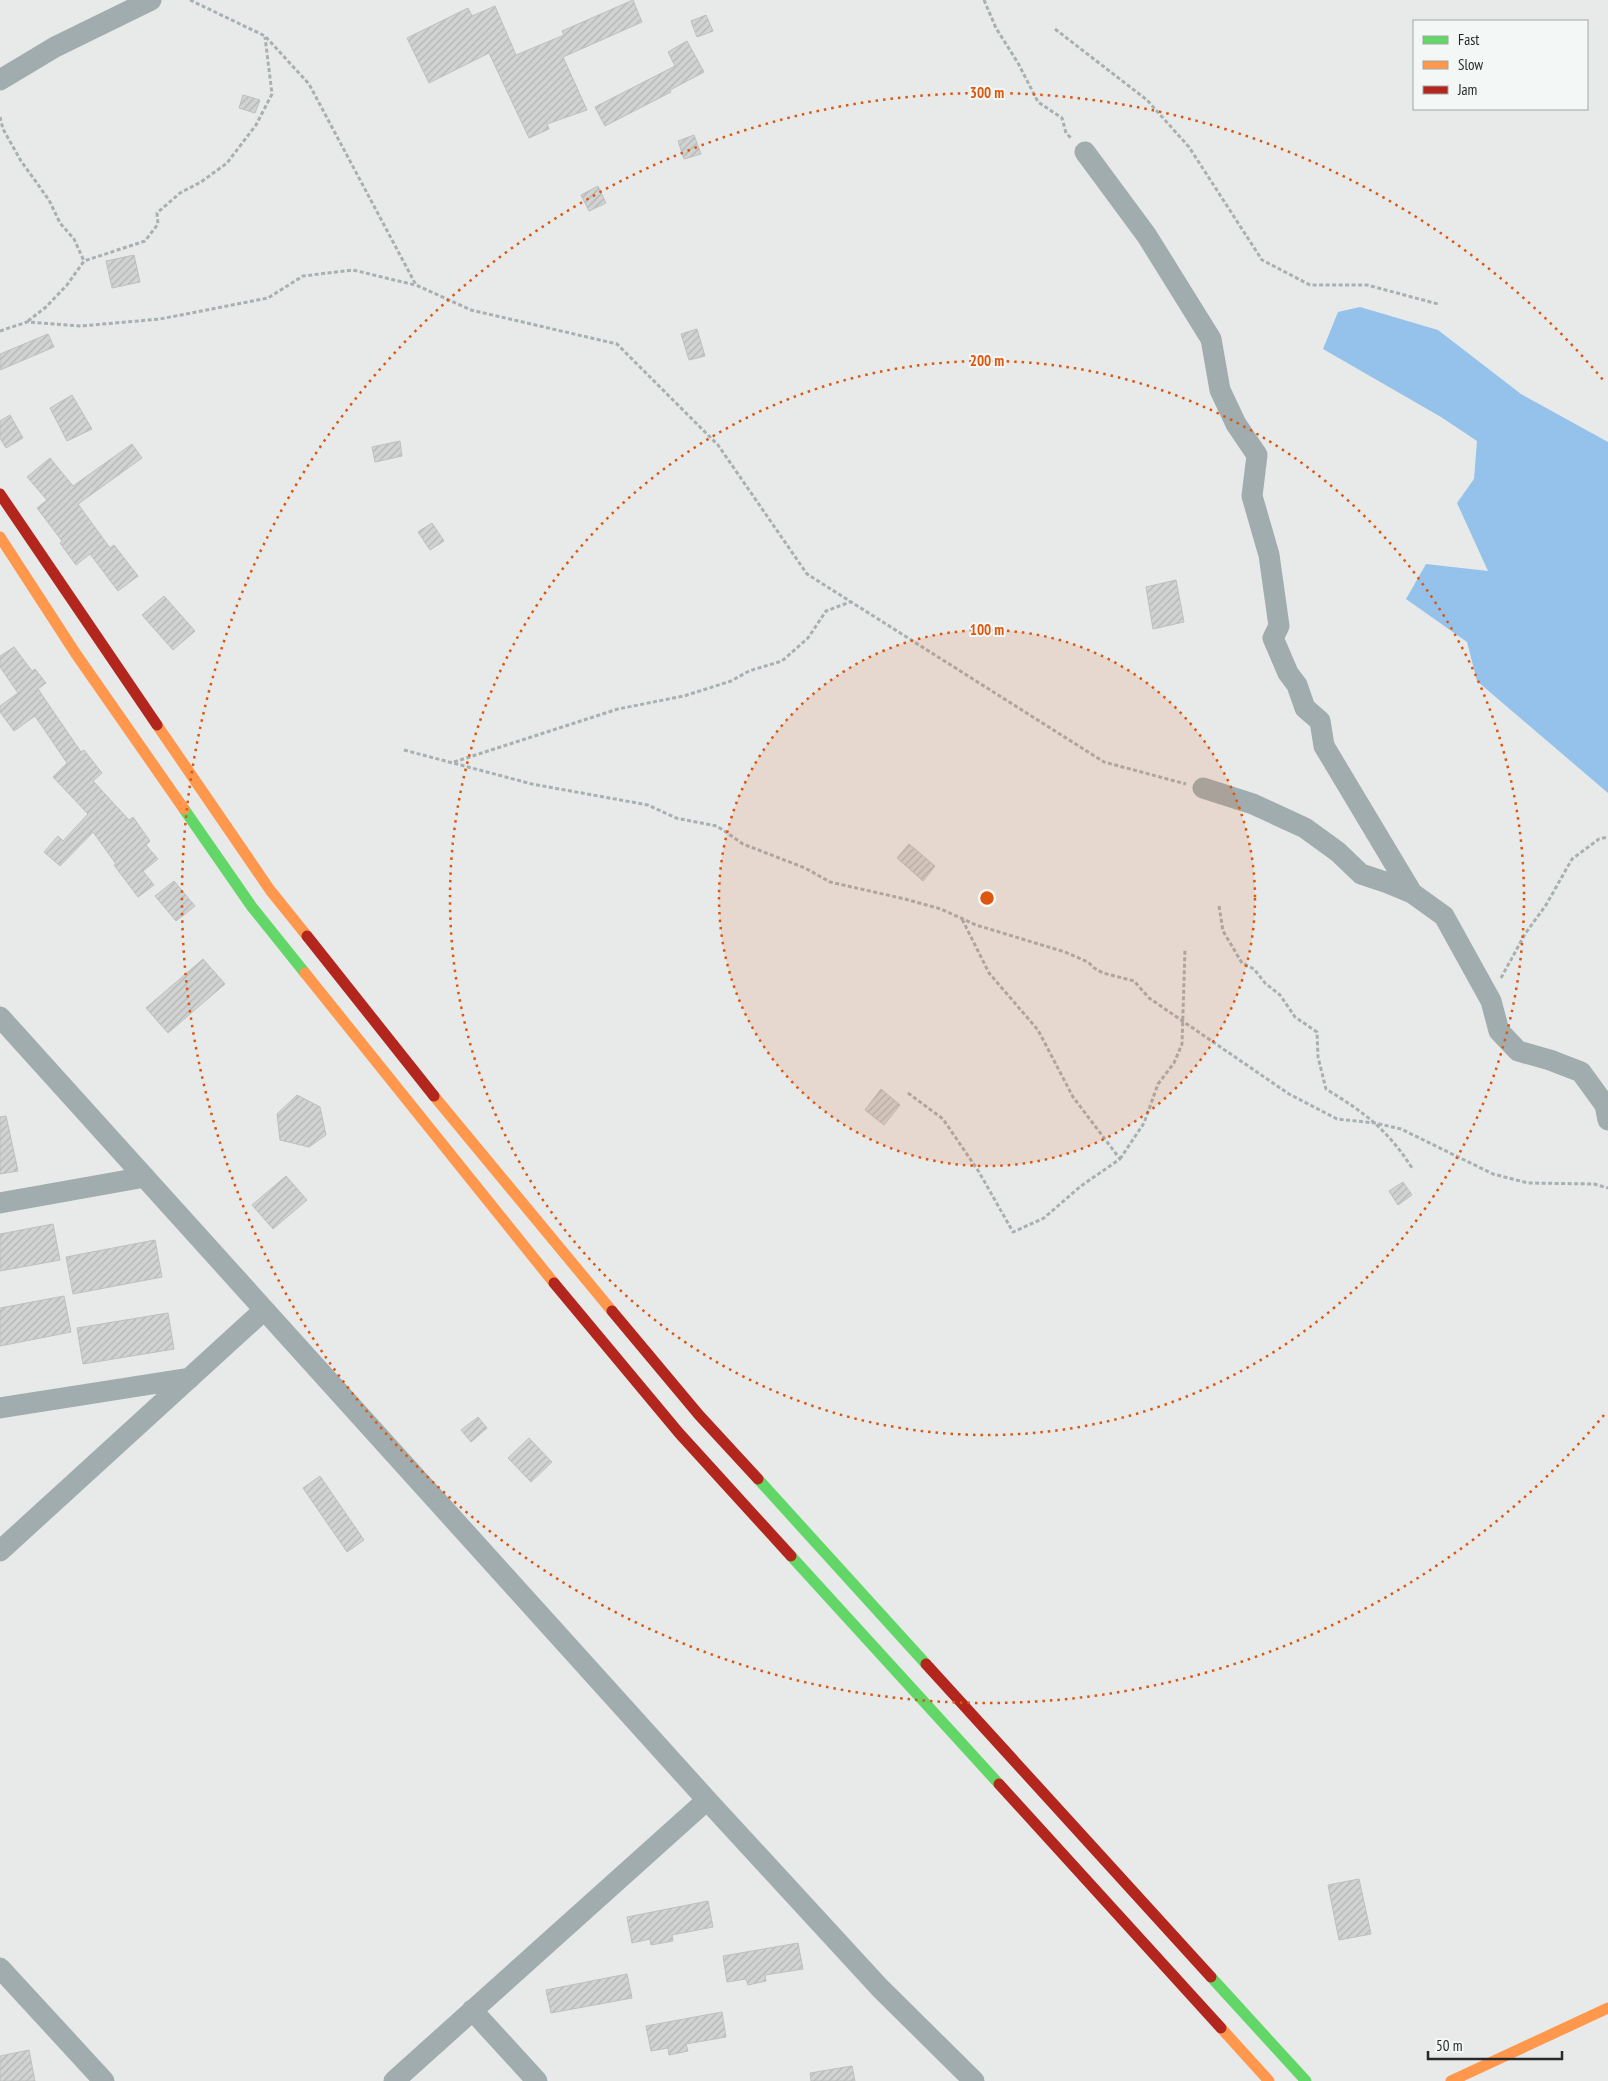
<svg xmlns="http://www.w3.org/2000/svg" width="1608" height="2081" viewBox="0 0 1608 2081" font-family="'PT Sans Narrow',sans-serif">
<defs>
<pattern id="building-hatch" width="6" height="6" patternUnits="userSpaceOnUse" patternTransform="scale(1.25)"><rect width="6" height="6" fill="#d1d3d2"/><path d="M-1 1l2-2M0 6l6-6M5 7l2-2" fill="none" stroke="#b3b5b4"/></pattern>
</defs>
<rect width="100%" height="100%" fill="#e7eae9"/>
<path fill="#95c2eb" d="M1360,307L1438,330L1521,394L1608,442V793L1477,681L1467,642L1406,599L1426,564L1488,571L1457,503L1474,479L1477,441L1441,417L1323,349L1338,312Z"/>
<path fill="url(#building-hatch)" stroke="#bdc0bf" d="M633,0L642,22L563,57L587,110L547,124L549,129L529,138L489,53L429,83L407,38L468,8L472,16L495,6L516,55L564,35L562,31Z
M706,15L713,31L697,37L691,21Z
M687,41L704,72L670,90L671,92L605,126L595,107L675,66L668,52Z
M243,95L260,100L255,113L239,108Z
M694,135L701,154L684,159L678,141Z
M598,186L606,203L589,211L581,195Z
M134,255L140,282L112,288L106,261Z
M697,329L705,356L689,360L681,334Z
M48,334L54,347L0,370V354Z
M72,395L92,429L67,441L50,408Z
M10,415L23,438L6,448L0,438V421Z
M400,441L402,456L375,462L372,447Z
M132,444L142,458L78,504L110,548L114,545L138,576L118,591L90,554L76,565L60,543L62,541L37,508L47,500L27,477L50,458L73,486Z
M432,523L444,541L430,550L418,532Z
M1176,580L1184,622L1153,629L1146,587Z
M164,596L195,631L173,650L142,615Z
M14,647L32,671L35,669L46,683L38,689L81,752L84,750L102,773L93,781L129,820L133,817L150,841L146,845L158,859L143,871L154,885L138,897L114,865L116,864L93,832L60,866L44,852L58,836L63,841L88,814L53,777L67,763L35,716L14,731L0,712V706L18,693L0,667V656Z
M909,844L935,866L923,881L897,858Z
M174,881L195,906L176,921L155,896Z
M203,959L225,984L168,1033L146,1008Z
M881,1089L900,1105L884,1125L865,1110Z
M297,1095L320,1107L326,1135L309,1147L280,1140L277,1114Z
M6,1116L18,1171L0,1174V1117Z
M286,1176L307,1200L273,1229L252,1205Z
M1403,1182L1412,1195L1398,1205L1389,1191Z
M53,1224L60,1260L0,1271V1234Z
M155,1240L162,1277L73,1294L66,1257Z
M64,1296L71,1332L0,1346V1308Z
M168,1313L174,1349L83,1364L77,1328Z
M478,1417L487,1428L471,1442L461,1430Z
M529,1438L552,1462L531,1482L508,1458Z
M320,1476L364,1540L347,1552L303,1488Z
M1359,1879L1371,1934L1339,1940L1328,1885Z
M708,1901L713,1927L672,1935L673,1941L651,1945L650,1939L632,1943L627,1917Z
M798,1943L803,1969L765,1975L766,1981L748,1985L746,1979L727,1982L723,1956Z
M627,1974L632,1998L551,2013L546,1990Z
M722,2012L726,2037L686,2044L688,2051L669,2055L668,2048L651,2051L646,2026Z
M29,2050L35,2081H0V2056Z
M852,2066L855,2081H811L810,2073Z"/>
<g fill="none" stroke-linecap="round" stroke-linejoin="round">
<path stroke="#a9b0b2" stroke-width="3" stroke-dasharray="4 2.5" stroke-linecap="butt" d="M190,0L265,36L309,84L416,285L471,310L617,344L718,445L807,574L1104,762L1186,784
M984,0L996,28L1018,63L1038,102L1062,118L1066,133L1072,139
M1055,29L1147,100L1189,147L1262,260L1310,285H1367L1438,304
M0,117L3,129L21,161L49,200L60,223L74,239L84,261
M28,321L46,307L67,285L84,261L145,241L158,224L157,213L180,193L201,182L227,163L256,125L272,94L265,37
M0,331L27,322L81,326L160,319L268,298L303,276L353,270L415,285
M404,750L532,784L648,805L676,818L717,826L743,844L805,868L830,882L905,899L941,909L976,925L1065,952L1088,962L1094,968L1103,973L1134,981L1149,998L1289,1094L1337,1119L1375,1123L1401,1129L1493,1174L1528,1183L1594,1184L1608,1188
M454,762L618,709L684,696L731,681L749,671L782,661L808,638L826,611L850,602
M1219,906L1223,931L1242,963L1254,969L1265,983L1280,995L1295,1017L1317,1032L1318,1057L1326,1089C1365,1113 1387,1129 1412,1168
M1501,978L1525,934L1546,905L1572,859L1599,839L1608,837
M908,1093L943,1119L979,1172L1013,1232L1044,1218L1081,1186L1120,1159L1073,1097L1038,1030L989,973L962,919
M1120,1159L1144,1123L1158,1084L1174,1063L1182,1044L1185,949"/>
<path stroke="#a1acae" stroke-width="21" d="M0,80L55,47L151,0
M1085,152L1147,236L1211,339L1220,390L1236,424L1257,455L1252,496L1269,555L1279,626L1273,638L1288,673L1297,685L1305,708L1320,721L1324,746L1412,893
M1203,788L1253,804L1305,828L1338,852L1361,874L1388,883L1412,893L1444,916L1491,1001L1499,1031L1518,1051L1550,1060L1581,1072L1605,1105L1608,1120
M0,1017L707,1800L880,1988L974,2081
M0,1203L145,1177
M0,1408L190,1378
M0,1551L263,1311
M0,1968L104,2081
M472,2010L537,2081
M394,2081L707,1800"/>
<path stroke="#63d668" stroke-width="11" d="M184,809L252,907L305,973
M758,1479L926,1664
M791,1556L999,1784
M1211,1977L1306,2081"/>
<path stroke="#ff974d" stroke-width="11" d="M0,537L76,654L184,809
M157,725L270,890L307,936
M305,973L554,1283
M434,1096L612,1311
M1221,2028L1269,2081
M1451,2081L1608,2008"/>
<path stroke="#b3261e" stroke-width="11" d="M0,494L157,725
M307,936L434,1096
M554,1283L679,1433L791,1556
M612,1311L699,1415L758,1479
M926,1664L1211,1977
M999,1784L1221,2028"/>
</g>
<circle cx="987" cy="898" r="268" fill="#de570e" fill-opacity=".12"/>
<g fill="none" stroke="#de570e" stroke-width="2.5" stroke-dasharray="2.5 5">
<circle cx="987" cy="898" r="268"/>
<circle cx="987" cy="898" r="537"/>
<path d="M1604 1415A805 805 0 1 1 1604 381"/>
</g>
<circle cx="987" cy="898" r="8" fill="#de570e" stroke="#f3f8f7" stroke-width="2.5"/>
<g font-size="15" text-anchor="middle" font-weight="bold" fill="#de570e" stroke="#f3f8f7" stroke-width="4" stroke-linejoin="round" paint-order="stroke">
<text x="987" y="98">300 m</text>
<text x="987" y="366">200 m</text>
<text x="987" y="635">100 m</text>
</g>
<rect x="1413" y="20" width="175" height="90" fill="#f3f8f7" stroke="#a2a6a5"/>
<rect x="1423" y="36" width="25" height="8" fill="#63d668" stroke="#a2a6a5"/>
<text x="1458" y="45" font-size="15" fill="#282a2a">Fast</text>
<rect x="1423" y="61" width="25" height="8" fill="#ff974d" stroke="#a2a6a5"/>
<text x="1458" y="70" font-size="15" fill="#282a2a">Slow</text>
<rect x="1423" y="86" width="25" height="8" fill="#b3261e" stroke="#a2a6a5"/>
<text x="1458" y="95" font-size="15" fill="#282a2a">Jam</text>
<path d="M1428 2051v8h134v-8" fill="none" stroke="#282a2a" stroke-width="2.5"/>
<text x="1436" y="2051" font-size="15" fill="#282a2a" stroke="#f3f8f7" stroke-width="4" paint-order="stroke">50 m</text>
</svg>
